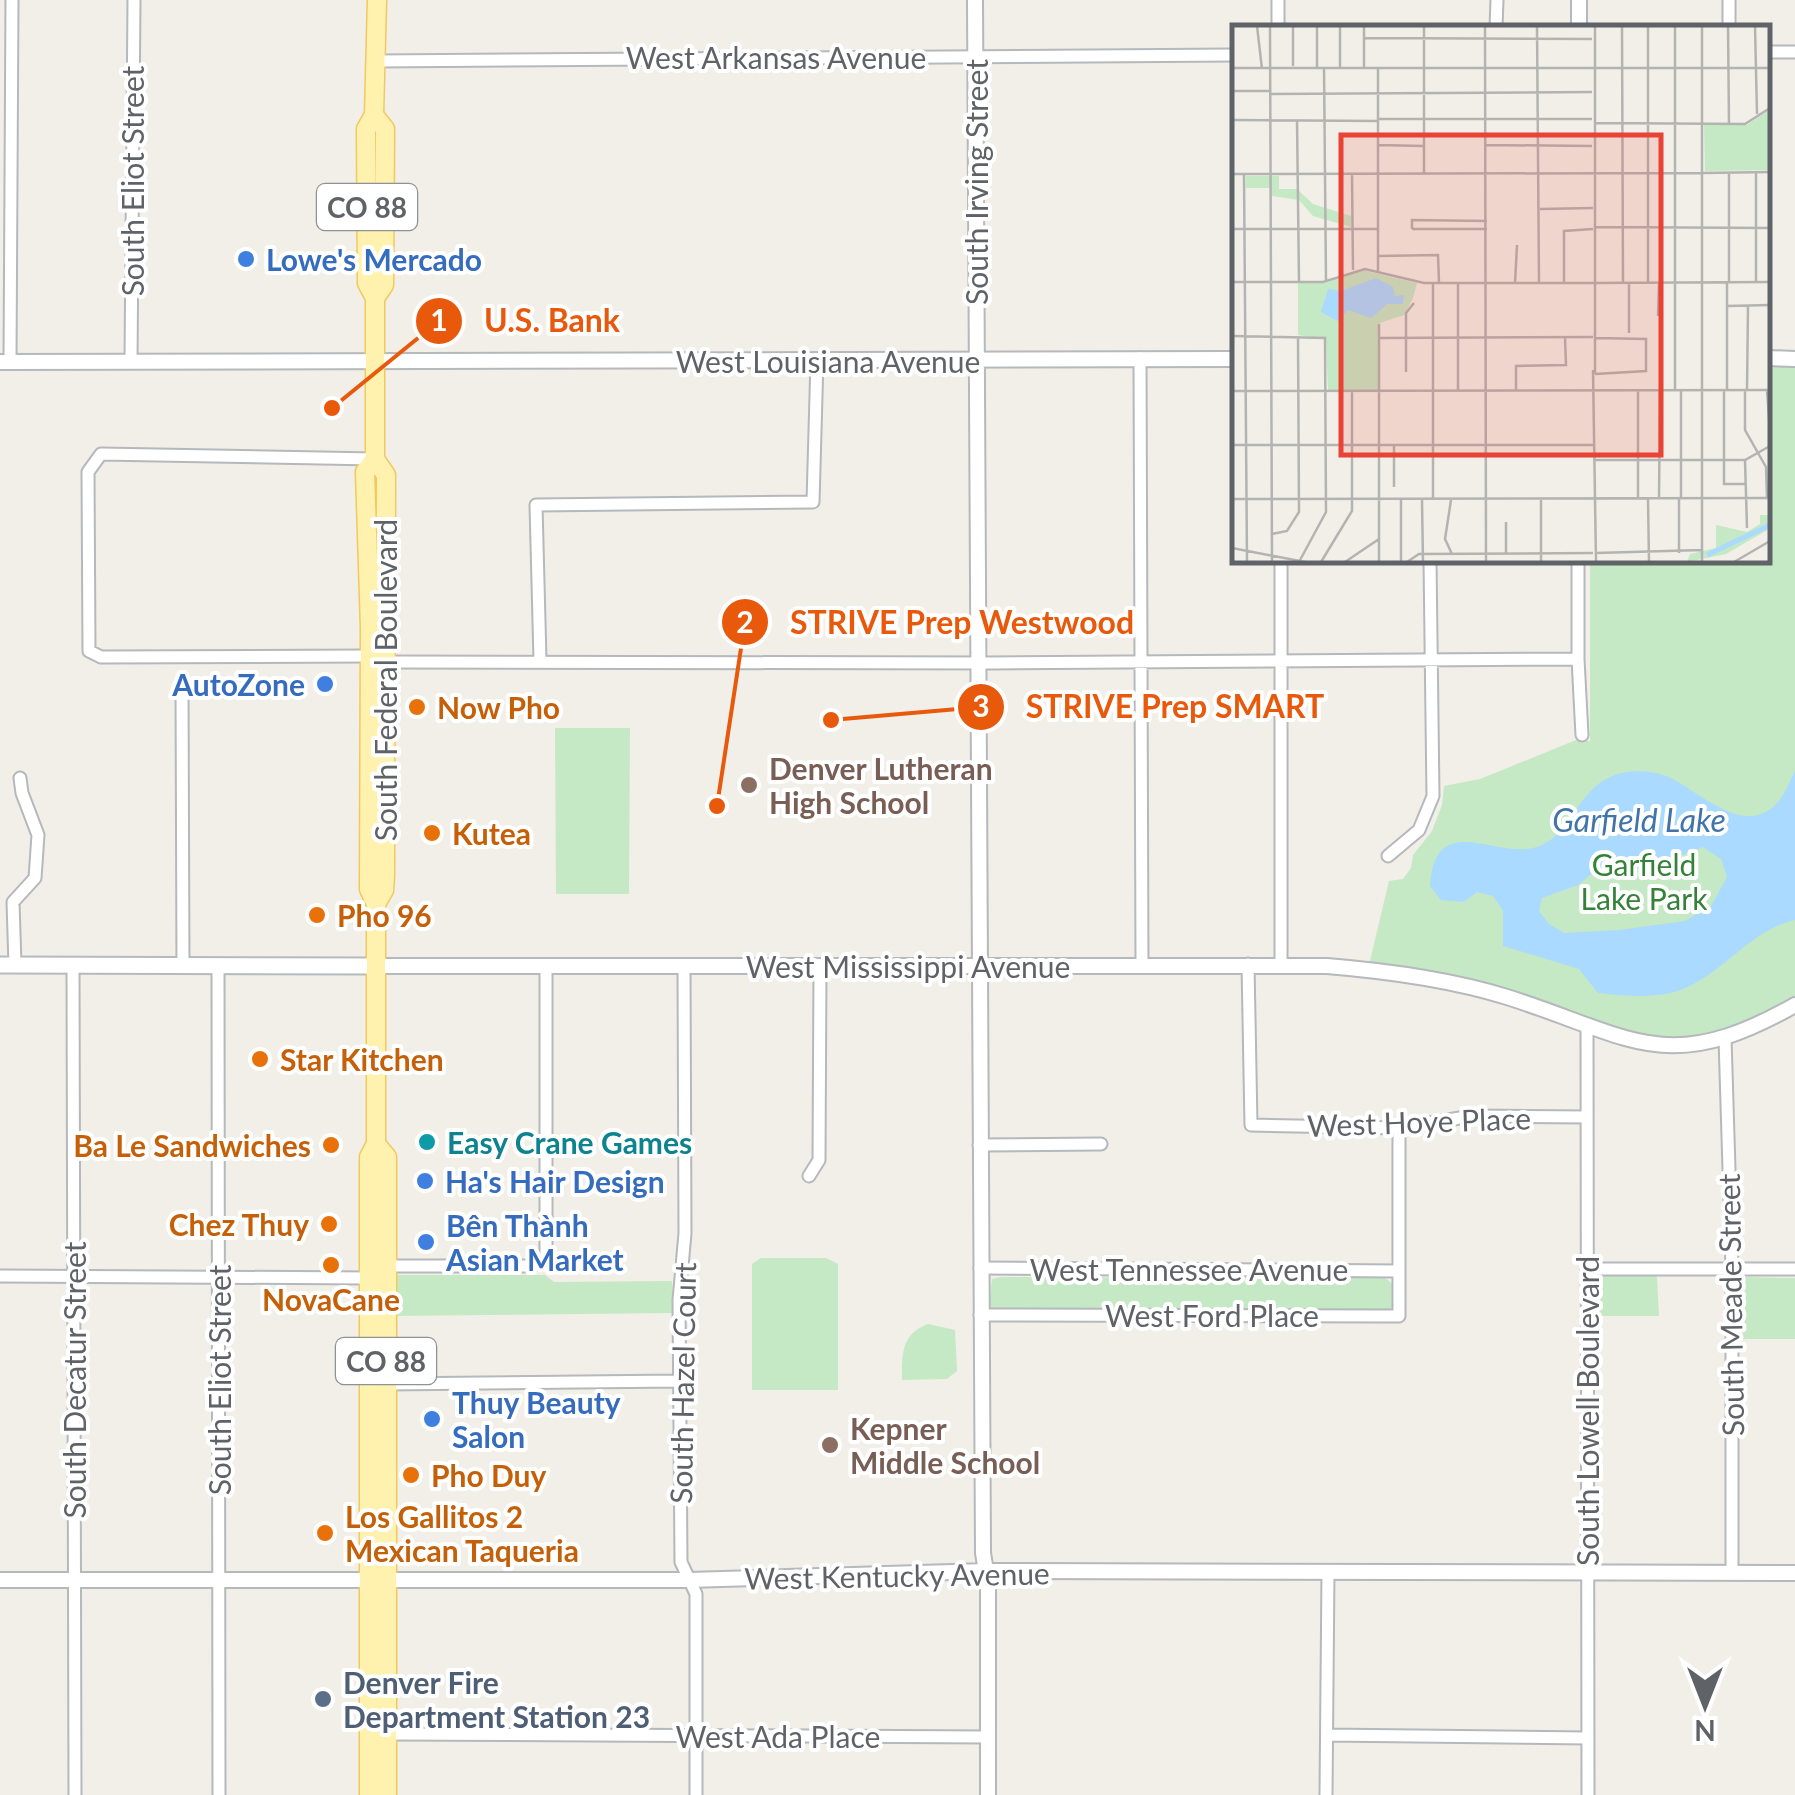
<svg xmlns="http://www.w3.org/2000/svg" width="1795" height="1795" viewBox="0 0 1795 1795" font-family="Lato,sans-serif">
<rect width="100%" height="100%" fill="#f1efe8"/>
<path fill="#c5e8c5" d="M1768,367H1795V997C1758,1017 1724,1037 1681,1040C1644,1043 1605,1026 1570,1014C1505,993 1438,967 1369,965L1389,881L1403,879L1411,868L1413,855L1432,831L1442,805L1444,786L1480,779L1576,740L1590,741V560H1768Z
M555,728H630L629,894H556Z
M761,1258H826L838,1264V1390H752V1264Z
M1654,1274L1657,1277L1659,1316H1596L1598,1275Z
M392,1275H545L554,1282L672,1281L673,1313L392,1316Z
M1001,1277L1385,1278L1393,1284L1392,1312L993,1313L989,1309L992,1279Z
M1744,1277L1795,1278V1339H1739V1282Z
M928,1324L955,1330L957,1371L947,1379L902,1380C902,1354 901,1334 928,1324Z"/>
<path fill="#aadaff" fill-rule="evenodd" d="M1795,771V920C1750,930 1725,972 1683,989C1659,999 1623,996 1598,993L1579,969L1503,946V911L1493,896L1477,892L1464,902L1441,900L1430,886C1435,808 1496,860 1537,847C1577,834 1576,779 1628,772C1641,770 1654,772 1666,776C1697,788 1742,839 1776,804C1784,796 1790,781 1795,771ZM1703,847L1721,859L1727,877L1711,906L1685,921L1619,930L1564,933L1549,924L1539,911L1542,898L1578,885L1595,871L1617,866L1637,872Z"/>
<g fill="none" stroke-linecap="round" stroke-linejoin="round">
<defs>
<path id="minor" d="M1278,28V0
M1496,28L1497,0
M1729,28V0
M1768,52H1795
M376,61L1235,55
M1140,358L1142,964
M131,361L134,0
M10,362L12,0
M1281,560V965
M1578,560V659L1582,735
M369,656L101,657L89,651L88,472L101,454L375,459
M540,660L536,505L813,502L817,360
M383,662L992,663L1578,659
M182,686L183,966
M1388,856L1419,830L1433,796L1430,560
M1248,964L1251,1125L1399,1128L1472,1116L1587,1117
M15,965L13,902L35,878L38,835L22,793L20,778
M73,965L75,1795
M218,966L219,1795
M684,968L685,1233L679,1300L681,1562L696,1594V1795
M1587,1026L1588,1795
M1725,1038L1732,1268V1573
M979,1145L1101,1144
M809,1176L819,1160L820,967
M386,1266H532L546,1257V965
M980,1268L1398,1271
M1587,1269H1795
M0,1276L371,1278
M980,1315L1399,1316V1128
M386,1384L678,1381
M388,1734L988,1737
M1327,1735L1587,1738
M1326,1795L1328,1571"/>
<path id="tertiary" d="M975,0L983,1553L988,1583V1795
M1579,0V28
M1768,358L1795,359
M0,362L1235,359
M375,966H1327C1388,971 1449,979 1507,997C1633,1037 1666,1078 1795,1005
M0,1580H689L986,1571L1795,1573"/>
<path id="secondary" d="M0,965L375,966"/>
<path id="primary" d="M374,115L385,129L384,285L375,298
M376,904L384,890L385,876L386,475L375,459V298L367,283L366,129L374,115L377,0
M376,1144L387,1157V1795
M369,1795V1157L376,1144V904L369,889L370,628L365,472L375,459"/>
</defs>
<use href="#minor" stroke="#b5b8bc" stroke-width="15"/>
<use href="#tertiary" stroke="#b5b8bc" stroke-width="18"/>
<use href="#secondary" stroke="#b6babf" stroke-width="19"/>
<use href="#primary" stroke="#f2c960" stroke-width="21"/>
<use href="#minor" stroke="#fff" stroke-width="11"/>
<use href="#tertiary" stroke="#fff" stroke-width="14"/>
<use href="#secondary" stroke="#fff" stroke-width="15"/>
<use href="#primary" stroke="#fff2af" stroke-width="18"/>
</g>
<g fill="#3f7fe0" stroke="#fff" stroke-width="4">
<circle cx="246" cy="259" r="10"/>
<circle cx="325" cy="684" r="10"/>
<circle cx="425" cy="1181" r="10"/>
<circle cx="426" cy="1242" r="10"/>
<circle cx="432" cy="1419" r="10"/>
</g>
<g fill="#e8710a" stroke="#fff" stroke-width="4">
<circle cx="417" cy="707" r="10"/>
<circle cx="432" cy="833" r="10"/>
<circle cx="317" cy="915" r="10"/>
<circle cx="260" cy="1059" r="10"/>
<circle cx="331" cy="1145" r="10"/>
<circle cx="329" cy="1224" r="10"/>
<circle cx="331" cy="1265" r="10"/>
<circle cx="411" cy="1475" r="10"/>
<circle cx="325" cy="1533" r="10"/>
</g>
<g fill="#8d6e63" stroke="#fff" stroke-width="4">
<circle cx="749" cy="785" r="10"/>
<circle cx="830" cy="1445" r="10"/>
</g>
<circle fill="#0f9aa8" stroke="#fff" stroke-width="4" cx="427" cy="1142" r="10"/>
<circle fill="#5c6f8a" stroke="#fff" stroke-width="4" cx="323" cy="1699" r="10"/>
<g text-anchor="middle" dominant-baseline="central" stroke-width="8" stroke-linejoin="round" paint-order="stroke">
<g fill="#fff" stroke="#8f9295" stroke-width="2.5">
<rect x="317" y="184" width="100" height="46" rx="8"/>
<rect x="336" y="1338" width="100" height="46" rx="8"/>
</g>
<g font-size="28" font-weight="bold" fill="#5f6368">
<text x="367" y="207">CO 88</text>
<text x="386" y="1361">CO 88</text>
</g>
<g font-size="30" fill="#5f6368" stroke="#fff">
<text x="776" y="57">West Arkansas Avenue</text>
<text transform="translate(132 181) rotate(-90)">South Eliot Street</text>
<text transform="translate(976 182) rotate(-90)">South Irving Street</text>
<text x="828" y="361">West Louisiana Avenue</text>
<text transform="translate(385 680) rotate(-90)">South Federal Boulevard</text>
<text x="908" y="966">West Mississippi Avenue</text>
<text transform="translate(1419 1121) rotate(-2)">West Hoye Place</text>
<text x="1189" y="1269">West Tennessee Avenue</text>
<text transform="translate(1730 1305) rotate(-91)">South Meade Street</text>
<text x="1212" y="1315">West Ford Place</text>
<text transform="translate(74 1380) rotate(-90)">South Decatur Street</text>
<text transform="translate(219 1380) rotate(-90)">South Eliot Street</text>
<text transform="translate(682 1383) rotate(-89)">South Hazel Court</text>
<text transform="translate(1587 1411) rotate(-90)">South Lowell Boulevard</text>
<text transform="translate(897 1575) rotate(-1)">West Kentucky Avenue</text>
<text x="778" y="1736">West Ada Place</text>
</g>
<g font-size="30" font-weight="bold" fill="#366cbe" stroke="#fff" text-anchor="start">
<text x="266" y="259">Lowe's Mercado</text>
<text x="305" y="684" text-anchor="end">AutoZone</text>
<text x="445" y="1181">Ha's Hair Design</text>
<text x="446" y="1225">Bên Thành<tspan x="446" dy="34">Asian Market</tspan></text>
<text x="452" y="1402">Thuy Beauty<tspan x="452" dy="34">Salon</tspan></text>
</g>
<g font-size="30" font-weight="bold" fill="#c56008" stroke="#fff" text-anchor="start">
<text x="437" y="707">Now Pho</text>
<text x="452" y="833">Kutea</text>
<text x="337" y="915">Pho 96</text>
<text x="280" y="1059">Star Kitchen</text>
<text x="311" y="1145" text-anchor="end">Ba Le Sandwiches</text>
<text x="309" y="1224" text-anchor="end">Chez Thuy</text>
<text x="331" y="1299" text-anchor="middle">NovaCane</text>
<text x="431" y="1475">Pho Duy</text>
<text x="345" y="1516">Los Gallitos 2<tspan x="345" dy="34">Mexican Taqueria</tspan></text>
</g>
<g font-size="30" font-weight="bold" fill="#785e54" stroke="#fff" text-anchor="start">
<text x="769" y="768">Denver Lutheran<tspan x="769" dy="34">High School</tspan></text>
<text x="850" y="1428">Kepner<tspan x="850" dy="34">Middle School</tspan></text>
</g>
<g font-size="30" fill="#348238" stroke="#fff">
<text x="1644" y="864">Garfield<tspan x="1644" dy="34">Lake Park</tspan></text>
</g>
<g font-size="30" font-weight="bold" fill="#0d838f" stroke="#fff" text-anchor="start">
<text x="447" y="1142">Easy Crane Games</text>
</g>
<g font-size="30" font-weight="bold" fill="#4e5e75" stroke="#fff" text-anchor="start">
<text x="343" y="1682">Denver Fire<tspan x="343" dy="34">Department Station 23</tspan></text>
</g>
<g font-size="32" font-style="italic" fill="#4174aa" stroke="#fff">
<text x="1639" y="819">Garfield Lake</text>
</g>
</g>
<g transform="translate(1232 25)">
<rect width="538" height="538" fill="#f1efe8"/>
<path d="M537,85V145L473,146L472,100H515ZM14,151H47V164H65L81,179L119,191V202L81,191L67,175L40,171L39,163H14ZM130,245L185,258L181,273L172,290L148,298L146,365H96L94,314L66,310V258H93ZM528,490H537V504L494,529L455,537L458,529L484,523V500L515,507L528,499Z" fill="#c5e8c5"/>
<path d="M144,253L161,262L163,271L172,270L171,279H155L139,293L116,285L105,296L89,287L96,264L109,266Z" fill="#aadaff"/>
<path fill="none" stroke="#aadaff" stroke-width="5" d="M475,530L538,500"/>
<path fill="none" stroke="#b3b3b1" stroke-width="2.5" d="M25,1L30,44M38,1L40,537M61,1V41M85,1V42M108,1V42M192,1V150M253,1L254,537M305,1L307,258M390,1L391,258M416,1V258M443,1V366M470,1V537M496,1L497,99M523,1L525,89M132,13L360,14M92,42L94,257M132,42V1M146,42V247M0,43H538M0,66H38M38,69L360,67M146,94H360M0,95L146,96M65,95L67,257M363,98L513,99L538,83M146,120L192,121M253,120L360,121M470,148L538,147M497,148V257M0,149L470,148M12,149L15,537M120,150L121,245M308,184L361,183M363,202L538,203M0,204H146M180,204V195L255,196M180,204H255M146,231L206,230L207,258M0,257H91L133,244L192,258H362M524,257V147M201,258V475M226,258V366M283,258L285,220M332,258V206L361,204M362,258L538,257M397,258V308M495,281L538,280M426,291L427,258M147,299V537M0,311L93,313L94,487L67,537M148,313L361,312M361,345L364,537M174,347V288L182,278M363,349L414,346V314L364,313M363,349V1M495,365V257M513,365V405L534,442L535,473M515,365L516,281M535,365L538,407M0,366L538,365M284,366V341L334,340L333,313M492,366V459H514M0,420H362M362,435H513L538,421M513,435L515,503M162,462V421M0,474L538,473M406,474V366M416,474L417,537M427,474L428,366M449,474V366M190,475L191,537M219,475L213,514L220,529M309,475V537M274,497V528M40,509L55,506L67,487L66,312M0,523L73,537M364,528L470,525M447,528V474M89,537L120,486V367M113,537L147,514M169,537V475M175,537L187,529L361,528M502,537L538,516"/>
<path fill="#ea4335" fill-opacity="0.15" stroke="#ea4335" stroke-width="5" d="M109,110H429V430H109Z"/>
<rect width="538" height="538" fill="none" stroke="#5f6368" stroke-width="5"/>
</g>
<path fill="none" stroke="#e8590c" stroke-width="4" d="M332 408L439 321M717 806L745 622M831 720L981 707"/>
<g fill="#e8590c" stroke="#fff" stroke-width="4">
<circle cx="332" cy="408" r="10"/>
<circle cx="717" cy="806" r="10"/>
<circle cx="831" cy="720" r="10"/>
<circle cx="439" cy="321" r="25"/>
<circle cx="745" cy="622" r="25"/>
<circle cx="981" cy="707" r="25"/>
</g>
<g font-size="30" text-anchor="middle" font-weight="bold" fill="#fff">
<text x="439" y="331">1</text>
<text x="745" y="633">2</text>
<text x="981" y="717">3</text>
</g>
<g font-size="32" text-anchor="middle" font-weight="bold" fill="#e8590c" stroke="#fff" stroke-width="8" stroke-linejoin="round" paint-order="stroke">
<text x="552" y="332">U.S. Bank</text>
<text x="962" y="634">STRIVE Prep Westwood</text>
<text x="1175" y="718">STRIVE Prep SMART</text>
</g>
<g transform="translate(1705 1705) rotate(180)" stroke="#ffffff" stroke-width="8" paint-order="stroke">
<path d="M0-8L18 38L0 25L-18 38Z" fill="#5f6368"/>
<text y="-15" font-size="28" font-weight="bold" text-anchor="middle" fill="#5f6368">N</text>
</g>
</svg>
